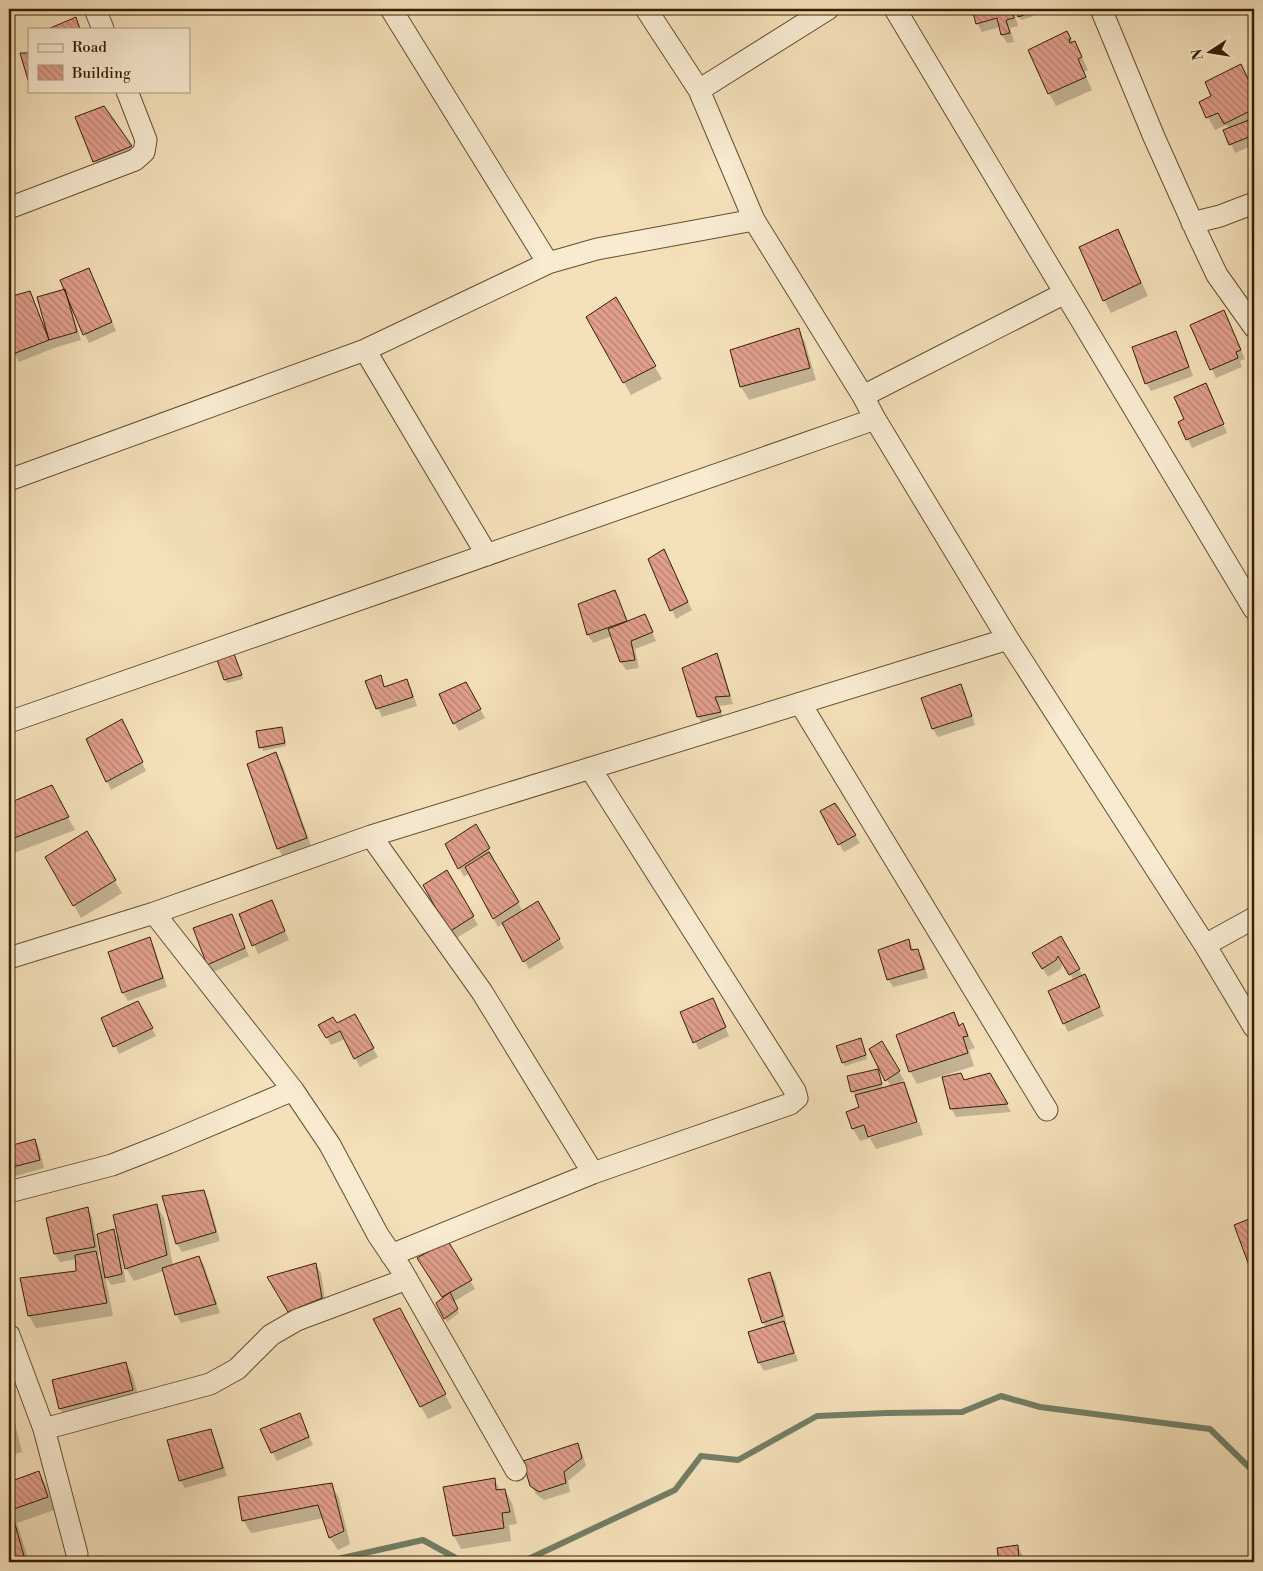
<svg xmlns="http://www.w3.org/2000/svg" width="1263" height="1571" viewBox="0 0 1263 1571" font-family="'Libre Bodoni',serif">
<defs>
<pattern id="building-back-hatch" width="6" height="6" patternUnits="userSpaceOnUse" patternTransform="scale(1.25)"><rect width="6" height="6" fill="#e19f8d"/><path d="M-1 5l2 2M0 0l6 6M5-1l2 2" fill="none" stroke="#b78171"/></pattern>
</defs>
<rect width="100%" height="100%" fill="#f4e0b9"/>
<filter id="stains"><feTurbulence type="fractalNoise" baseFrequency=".004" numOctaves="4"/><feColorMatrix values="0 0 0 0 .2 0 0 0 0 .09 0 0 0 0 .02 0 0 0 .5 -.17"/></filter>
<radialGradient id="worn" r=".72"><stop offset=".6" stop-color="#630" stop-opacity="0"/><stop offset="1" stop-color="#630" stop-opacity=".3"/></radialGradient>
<path fill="#0003" d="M228,9H249L232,15Z
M974,9H1013L1018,26L1010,28L1014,42L1007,43L1002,35L1000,27L982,32L977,23Z
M1017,9H1032L1034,16L1021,20Z
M1067,33L1081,55L1088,70L1084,72L1092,90L1056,106L1049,93Z
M1247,78L1254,92V145L1235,153L1225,131L1229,129L1226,125L1215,130L1200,103Z
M103,107L136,155L99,170L77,118Z
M1117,231L1124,244L1148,296L1111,313L1104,300Z
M93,277L116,331L89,343L75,314H73L81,340L54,348L19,362L14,353L9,336V299L30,292L43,323L45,322L65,290Z
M615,299L662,379L631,395L587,317Z
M1228,320L1245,359L1240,361L1242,367L1216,378L1192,326Z
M798,330L805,342L816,380L749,400L741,387L731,351Z
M1176,333L1180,341L1193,376L1151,391L1146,383Z
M1210,393L1227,433L1192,448L1180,422L1186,420Z
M664,551L692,610L676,619L650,559Z
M614,591L628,622L649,624L656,641L635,649L639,668L626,670L621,662L612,636L593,643L588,635L579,605Z
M234,655L243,679L227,683L225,680Z
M716,655L721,663L733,704L719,706L724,720L703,725L698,717L684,668Z
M380,676L386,688L406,680L411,688L417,706L382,717L378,708Z
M466,683L485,718L459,731L454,723Z
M960,686L965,694L975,725L938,737L933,729L923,699Z
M281,728L283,732L286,746L263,751L257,732Z
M126,729L146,771L111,790L107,781Z
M276,754L283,766L313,851L285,861L278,848Z
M51,787L75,830L9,855V804Z
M821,812L855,835L860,843L844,852Z
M476,826L493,857L491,859L523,911L538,902L564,948L529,969L504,923L498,927L470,873L464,877L446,844Z
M86,833L122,893L81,918L47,857Z
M446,872L478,925L455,939L424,885Z
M271,901L289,940L258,954L241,915Z
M231,916L249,956L213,972L208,964Z
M1060,938L1083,976L1089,984L1104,1016L1068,1032L1049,992L1074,981L1063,962L1061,969L1048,977L1034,954Z
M149,939L154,947L167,987L128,1001L123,993L109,952Z
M909,940L914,951L918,950L923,959L928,978L893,987L888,979Z
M137,1002L156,1036L119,1054L102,1018Z
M717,1008L729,1036L699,1050L682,1013Z
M953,1013L961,1026L963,1025L975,1048L969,1050L974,1066L917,1084L910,1071Z
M354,1016L378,1057L360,1067L345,1039L331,1045L320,1026L336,1024Z
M862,1043L867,1059L845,1066L843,1062Z
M881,1043L904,1080L896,1085L903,1084L910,1097L918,1120L869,1135V1138L919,1122L923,1135L876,1149L870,1138L860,1141L853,1129L860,1108L856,1095H855L852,1092L879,1074L883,1089L891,1087L870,1050Z
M990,1075L1011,1112L956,1117L951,1108L964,1081Z
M9,1082L13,1095L9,1096Z
M35,1140L39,1148L44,1168L9,1178V1147Z
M203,1191L208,1199L220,1241L182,1252L177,1244L164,1197Z
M156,1205L164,1218L173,1266L199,1257L204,1265L220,1313L181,1323L177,1315L164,1271L134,1281L126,1268L124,1256L121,1257L126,1282L111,1285L105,1275L113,1316L36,1328L29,1316L77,1272L76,1259L60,1262L55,1254L88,1209L92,1217L99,1255L97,1256L104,1268L113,1230L119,1241Z
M1254,1218V1272L1236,1225Z
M448,1242L475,1289L453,1302L459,1313L447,1322L437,1303L443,1299L423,1267Z
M316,1265L321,1273L326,1306L294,1319L269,1278Z
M770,1273L775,1281L787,1325H785L788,1331L798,1361L764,1371L759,1363L750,1332L766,1327L763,1322Z
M407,1323L452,1408L428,1419L421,1407Z
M126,1363L133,1376L140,1403L67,1421L60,1408Z
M9,1399L22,1452L9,1456Z
M300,1415L313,1445L277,1461L261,1430Z
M211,1430L215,1439L227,1476L185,1488L180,1480Z
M577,1445L582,1453L586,1466L568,1481L570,1492L544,1500L536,1494L531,1485Z
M39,1473L46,1485L54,1510L17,1523L29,1562H9V1483Z
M494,1479L501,1491L505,1490L512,1503L517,1524L509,1525L511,1541L461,1549L454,1536Z
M331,1485L339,1498L350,1544L338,1550L330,1538L324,1518L251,1533L243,1520Z
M1017,1546L1022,1554L1023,1562H1000L998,1550Z"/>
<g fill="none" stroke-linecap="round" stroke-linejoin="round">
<path stroke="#737e65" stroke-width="6" d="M324,1562L423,1540L463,1562
M522,1562L675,1490L701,1456L738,1460L817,1416L887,1413L962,1412L1001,1396L1040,1407L1210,1429L1254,1472"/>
</g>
<path fill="url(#building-back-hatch)" stroke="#351f00" d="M972,9H1012L1014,18L1006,20L1010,33L1001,35L997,18L976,24Z
M1015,9H1032L1033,12L1018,17Z
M76,17L80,29H48Z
M1067,31L1071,39H1069L1070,43L1075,41L1082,57L1078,59L1086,77L1048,94L1028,50Z
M20,53H29L28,80Z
M1241,64L1254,92V109L1224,124L1218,113L1206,118L1199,102L1211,96L1205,82Z
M104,106L132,146L93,162L75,117Z
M1254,118V135L1229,145L1223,130Z
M1118,229L1141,283L1103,301L1079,247Z
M89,268L112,322L83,335L60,280Z
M65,289L77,332L49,340L37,297Z
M30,291L49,340L13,354L9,340V297Z
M616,297L656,366L623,383L586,317Z
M1224,310L1241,350L1236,352L1238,358L1210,370L1190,325Z
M799,328L810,368L740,387L730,350Z
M1176,331L1189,367L1145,384L1132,347Z
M1206,383L1224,424L1186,440L1178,422L1184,419L1174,397Z
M664,549L688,602L670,611L648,559Z
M615,590L627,621L587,635L578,604Z
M645,614L653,632L631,641L635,660L620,662L608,629Z
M717,653L730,696L715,697L721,712L697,717L682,668Z
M234,654L242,675L224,680L217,660Z
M381,675L384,687L407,679L413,697L376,709L365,681Z
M466,682L481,709L453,724L439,694Z
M961,684L972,716L932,729L921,698Z
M122,719L143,762L106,782L86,739Z
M282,727L285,743L259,748L256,731Z
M276,752L307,838L277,849L247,764Z
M52,785L69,817L9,840V803Z
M835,803L856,835L838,845L820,811Z
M476,824L490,848L458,869L445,844Z
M87,831L116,880L73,906L45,857Z
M489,852L519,902L493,919L465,867Z
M447,870L474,916L449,932L423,885Z
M272,900L285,931L252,946L239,914Z
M538,901L560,939L523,962L502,923Z
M232,914L245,948L207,965L193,928Z
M1061,936L1080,969L1069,975L1058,956L1056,960L1042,969L1032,953Z
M150,937L163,978L122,993L108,952Z
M909,939L911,950L918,949L924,969L887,980L878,950Z
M1085,974L1100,1007L1063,1024L1048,991Z
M713,998L726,1027L693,1043L680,1012Z
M138,1001L153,1028L113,1047L101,1018Z
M954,1012L959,1026L963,1023L968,1036L963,1037L968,1053L909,1072L896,1035Z
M355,1014L374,1048L354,1059L340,1031L326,1038L318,1025L333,1017L337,1023Z
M861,1038L866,1055L842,1063L836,1046Z
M882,1041L900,1071L885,1081L869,1049Z
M878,1069L882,1084L851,1092L847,1076Z
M961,1073L964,1080L990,1073L1008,1104L950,1109L942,1077Z
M904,1082L917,1122L868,1137L864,1125L852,1129L846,1112L859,1107L855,1095Z
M35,1139L40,1160L9,1168V1146Z
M204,1190L216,1232L176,1244L162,1196Z
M157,1204L167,1255L125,1269L113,1215Z
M88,1207L95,1247L54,1254L46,1218Z
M1254,1217V1266L1250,1268L1234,1225Z
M114,1229L122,1274L105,1278L97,1234Z
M448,1241L472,1280L442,1297L417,1258Z
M96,1251L107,1303L28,1316L20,1278L76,1271L75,1255Z
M199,1256L216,1304L175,1315L162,1268Z
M316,1263L322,1298L288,1312L267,1277Z
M770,1272L783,1316L762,1323L748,1279Z
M450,1292L458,1309L444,1319L436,1303Z
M400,1308L446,1394L420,1407L373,1319Z
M784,1321L794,1353L758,1363L748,1332Z
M126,1362L133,1390L59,1409L52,1380Z
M9,1412L15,1439L9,1441Z
M300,1413L309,1437L271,1453L260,1429Z
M211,1429L223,1468L179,1481L167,1440Z
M578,1443L582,1458L564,1472L566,1483L539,1492L530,1486L523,1461Z
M39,1471L48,1497L11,1510L24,1556L9,1560V1482Z
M495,1478L496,1490L505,1489L510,1512L502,1513L504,1528L453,1536L443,1487Z
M332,1483L344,1531L329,1538L318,1505L242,1521L238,1497Z
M1018,1545L1019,1562H999L997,1548Z"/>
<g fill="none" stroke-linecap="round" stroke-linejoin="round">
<defs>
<path id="minor" d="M95,9L103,29
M391,9L548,263
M646,9L699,90L754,220L863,396L875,419L1008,639L1205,945L1254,1027
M895,9L1254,609
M1101,9L1154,137L1198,235L1217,275L1254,327
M699,90L828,9
M9,208L135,160L144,152L146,140L127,91
M1192,223L1220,216L1254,203
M365,350L487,555
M863,396L1065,293
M9,480L365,350L548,263L597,249L754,220
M800,703L1047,1110
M9,722L875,419
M371,836L482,992L593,1173
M154,913L293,1090L330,1145L378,1235L401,1269L516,1470
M1205,945L1254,918
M9,958L154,913L371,836L1008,639
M9,1192L112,1165L168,1143L293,1090
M391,1255L593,1173L790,1104L797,1098L795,1091L590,768
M9,1335L44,1429L77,1554
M44,1429L210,1384L237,1369L271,1335L297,1320L407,1279"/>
</defs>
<use href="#minor" stroke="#654f2e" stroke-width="23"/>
<use href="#minor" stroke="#f8ebd2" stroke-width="21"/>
</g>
<rect width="1263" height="1571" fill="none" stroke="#f4e0b9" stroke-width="30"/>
<rect x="10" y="10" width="1243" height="1551" fill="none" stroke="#351f00" stroke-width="2.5"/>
<rect x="15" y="15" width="1233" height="1541" fill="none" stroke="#351f00"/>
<rect x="28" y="28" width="162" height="65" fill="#f8ebd2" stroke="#aa997e"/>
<rect x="38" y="44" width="25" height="8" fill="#f8ebd2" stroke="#aa997e"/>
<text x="72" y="52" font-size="15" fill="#351f00">Road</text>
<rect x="38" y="65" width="25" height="15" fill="url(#building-back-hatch)" stroke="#aa997e"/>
<text x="72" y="78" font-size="15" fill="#351f00">Building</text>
<g transform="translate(1210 52) rotate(258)" stroke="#f8ebd2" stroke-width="4" paint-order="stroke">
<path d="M0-4L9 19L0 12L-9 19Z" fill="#351f00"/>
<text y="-8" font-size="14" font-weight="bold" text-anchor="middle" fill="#351f00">N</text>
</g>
<rect width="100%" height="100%" filter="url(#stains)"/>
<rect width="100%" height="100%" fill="url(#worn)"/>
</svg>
